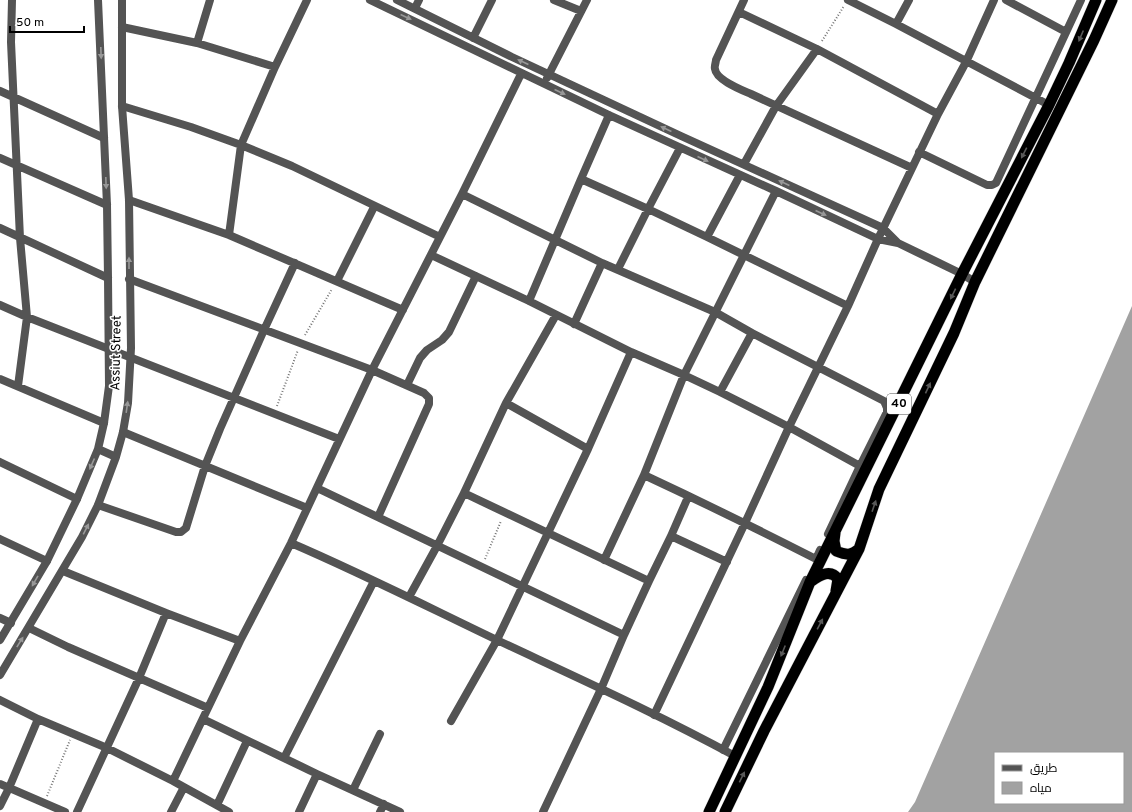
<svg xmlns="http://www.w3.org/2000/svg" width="1132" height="812" viewBox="0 0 1132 812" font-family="Overpass,Cairo,sans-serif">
<rect width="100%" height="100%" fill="#fff"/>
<path fill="#a2a2a2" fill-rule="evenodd" d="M1132,306V812H908L915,802ZM995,753H1123V803H995Z"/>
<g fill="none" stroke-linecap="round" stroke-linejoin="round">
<defs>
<path id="trunk" d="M835,533L834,541L836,551C846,555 851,556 859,549
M810,582C819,576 830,568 838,579L836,591
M709,812L768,687L810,582L962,274L1049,105L1069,63L1096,0
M725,812L764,731L859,549L879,489L954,333L975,282L1094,40L1112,0"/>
</defs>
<use href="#trunk" stroke="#dbdbdb" stroke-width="12"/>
<path stroke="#767676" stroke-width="2" stroke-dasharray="1 2" stroke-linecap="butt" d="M822,41L844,6
M305,335L332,289
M277,406L298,350
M485,559L501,521
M47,796L70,740"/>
<path stroke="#545454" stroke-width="8" d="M12,0L11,42L20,238L27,317L18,386
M370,0L609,115L776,191L878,239L898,243L962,274L975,282
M397,0L512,57L681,136L883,228L898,243
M554,0L581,11
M744,0L716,60C716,62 714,67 715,69C716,80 742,90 751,94L912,168
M848,0L896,24L1049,105
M1006,0L1066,32
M415,8L419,0
M739,12L817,49L938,114
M896,24L909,0
M122,27L197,43L275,67
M473,38L492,0
M197,43L210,0
M547,78L587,0
M0,91L104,138
M122,106L191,127L241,145L292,166L440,237
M919,152L987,185H992L996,183L1081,0
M0,158L107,205
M744,164L776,106L817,49
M740,175L707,237L848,306
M581,179L609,115
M776,191L684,375L644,475C702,502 759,530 816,559L820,550
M462,194L602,263L715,312L752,333
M129,200L229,235L403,310
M0,228L108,278
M229,235L241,145L275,67L307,0
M431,255L529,301L631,352L684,375L720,392L789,427L860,466L828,534
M618,269L648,209L707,237
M129,279L372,370L291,543L240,641L173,781
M337,281L374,207
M529,301L581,179L648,209L680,148
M0,305L27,317L339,439
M574,324L602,263
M0,379L104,423
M407,385L420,358L427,350L442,340L449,332L476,276
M720,392L752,333L884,401L887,408V412L860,466
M506,403L588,449
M123,432L307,508
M0,462L77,499
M317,488L624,635
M464,493L506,403L556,315
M98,505L176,532H181L186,528L205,466L220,429L264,330L295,263
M378,517L429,404V398L424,393L372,370L462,194L521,74
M671,536L727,562
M0,539L47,561
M291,543C361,573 430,608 499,641C578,678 658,714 735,756
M604,560L644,475
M63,571L166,613L240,641
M409,597L437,546L464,493L649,581
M0,618L11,623
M29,628L68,647L208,708
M0,700L38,719L107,748L173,781L229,812
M654,715L745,523L789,427L848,306L878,239L938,114L966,62L994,0
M203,719L317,774L400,812
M451,721L497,640L588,449L631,352
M723,750L806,580
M284,758L374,581
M0,784L65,812
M353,790L380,734
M217,805L247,741
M0,806L9,788L38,719
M77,812L139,678L166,613
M171,812L184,787
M299,812L317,774
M380,812L384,804
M543,812L601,689L624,635L649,581L671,536L688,497"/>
<path stroke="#545454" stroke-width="8" d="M98,449L116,457
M0,640L47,561L77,499L98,449L104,423L109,386L108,278L107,205L98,0
M0,675L82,537L98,505L116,457L123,432L128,403L131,348L129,200L122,106V0"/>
<use href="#trunk" stroke="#000" stroke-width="11"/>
</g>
<defs><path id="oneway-solid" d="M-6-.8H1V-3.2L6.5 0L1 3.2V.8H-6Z"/></defs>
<g fill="#989898">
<use href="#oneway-solid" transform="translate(406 17) rotate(25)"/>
<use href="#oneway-solid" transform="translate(101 53) rotate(88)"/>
<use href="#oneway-solid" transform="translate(523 62) rotate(-155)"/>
<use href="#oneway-solid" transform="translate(560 92) rotate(25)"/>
<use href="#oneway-solid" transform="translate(666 129) rotate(-155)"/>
<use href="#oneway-solid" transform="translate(703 159) rotate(24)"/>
<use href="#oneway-solid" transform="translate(106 183) rotate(88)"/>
<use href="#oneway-solid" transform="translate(784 183) rotate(-155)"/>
<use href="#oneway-solid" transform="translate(821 213) rotate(25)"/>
<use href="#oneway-solid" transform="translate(129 263) rotate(-90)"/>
<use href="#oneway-solid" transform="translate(127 407) rotate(-82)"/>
<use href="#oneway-solid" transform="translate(92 464) rotate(114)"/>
<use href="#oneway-solid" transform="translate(86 529) rotate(-63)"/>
<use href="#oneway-solid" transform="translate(35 581) rotate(120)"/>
<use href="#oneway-solid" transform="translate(20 642) rotate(-58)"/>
</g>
<g fill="#595959">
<use href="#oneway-solid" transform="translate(1081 36) rotate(113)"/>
<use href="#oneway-solid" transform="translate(1024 153) rotate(117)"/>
<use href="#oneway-solid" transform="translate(953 294) rotate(116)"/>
<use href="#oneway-solid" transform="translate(928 388) rotate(-65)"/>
<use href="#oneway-solid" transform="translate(874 506) rotate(-71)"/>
<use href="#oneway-solid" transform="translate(820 624) rotate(-62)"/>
<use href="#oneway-solid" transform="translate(783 651) rotate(112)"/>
<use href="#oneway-solid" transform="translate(742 777) rotate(-64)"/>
</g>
<g text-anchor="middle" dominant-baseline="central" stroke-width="3" stroke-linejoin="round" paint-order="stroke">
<rect fill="#fff" stroke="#4c4c4c" stroke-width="1" x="887" y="394" width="24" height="20" rx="3"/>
<g font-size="12" font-weight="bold" fill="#000">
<text x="899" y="404">40</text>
</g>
<g font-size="13" fill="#000" stroke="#fff">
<text transform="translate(117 353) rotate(-89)">Assiut Street</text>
</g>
</g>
<rect x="994" y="752" width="130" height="52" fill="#ffffff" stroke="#999999"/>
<rect x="1002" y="765" width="20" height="6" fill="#545454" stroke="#999999"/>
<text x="1030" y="772" font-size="12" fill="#000000">طريق</text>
<rect x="1002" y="782" width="20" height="12" fill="#a2a2a2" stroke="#999999"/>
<text x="1030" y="792" font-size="12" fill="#000000">مياه</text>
<path d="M10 26v6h74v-6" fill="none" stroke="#000000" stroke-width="2"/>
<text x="16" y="26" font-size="12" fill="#000000" stroke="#ffffff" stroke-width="3" paint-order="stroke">50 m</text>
</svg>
